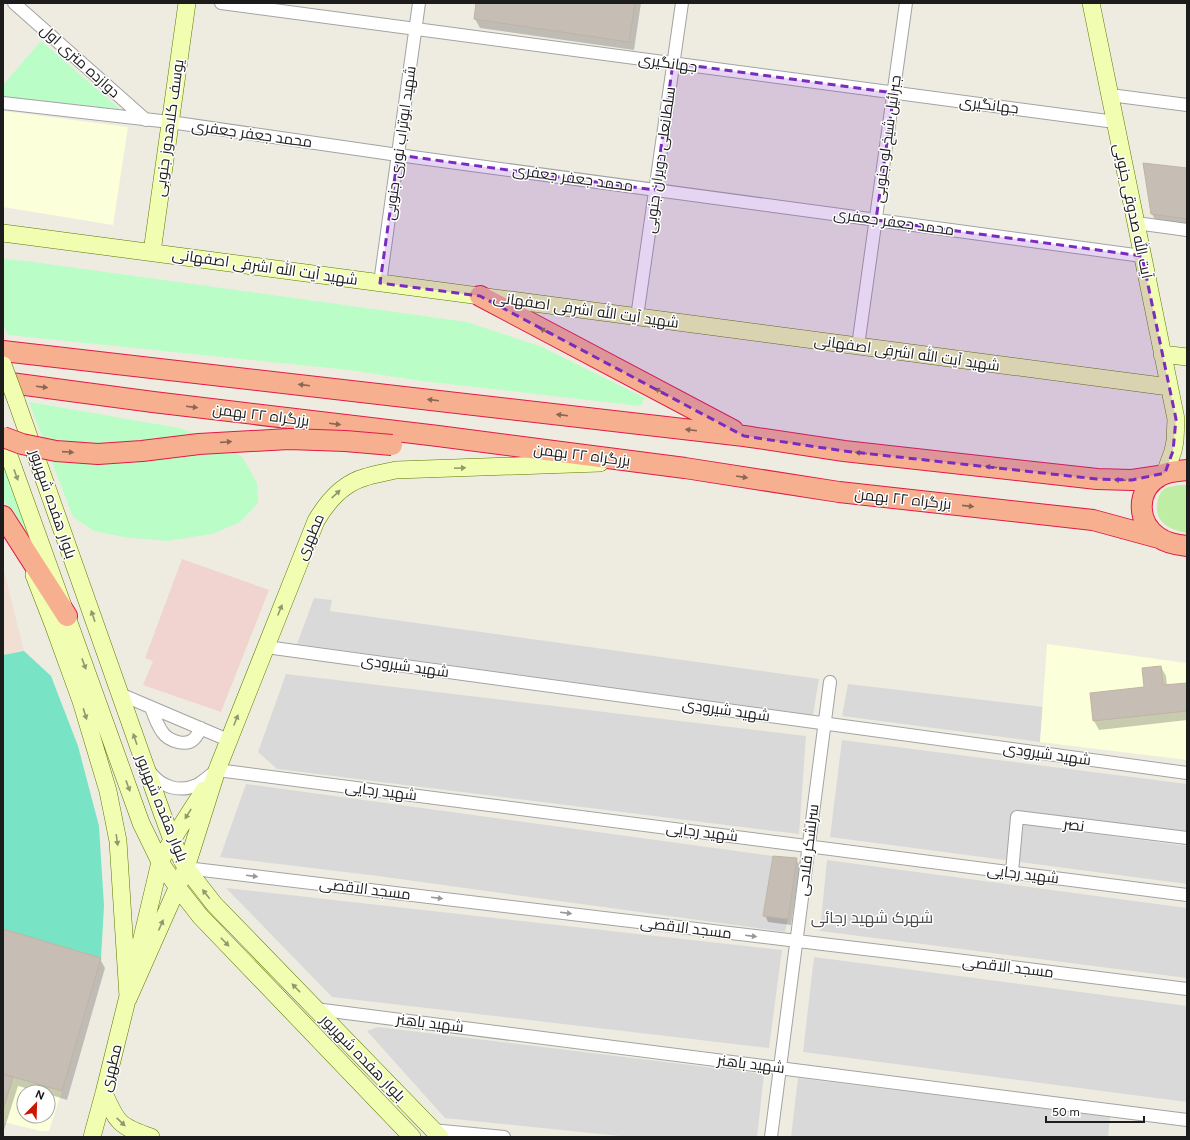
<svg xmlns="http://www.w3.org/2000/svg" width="1190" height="1140" viewBox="0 0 1190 1140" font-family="Figtree,Cairo,sans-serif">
<rect width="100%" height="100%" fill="#eeece1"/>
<path fill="#dad9d9" d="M314,598L332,600L330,611L819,679L813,715L297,644Z
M286,674L806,736L799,834L277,769L258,752Z
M848,684L1043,707L1040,742L842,716Z
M842,740L1187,784V833L1020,824L1187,846V884L830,837Z
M246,784L773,856L764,915L788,919L785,932L378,876L220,857Z
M827,860L1187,908V978L820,931Z
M226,888L782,950L769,1048L332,997Z
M814,957L1187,1006V1102L803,1052Z
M378,1027L764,1074L757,1137H630L445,1118L367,1031Z
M798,1078L1110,1117L1108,1137H791Z"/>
<path fill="#f1d4cf" d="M182,559L269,590L221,712L143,685L153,661L145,658Z"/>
<path fill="#fbffda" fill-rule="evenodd" d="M3,111L128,127L113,225L3,207Z
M1047,644L1187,663V760L1040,742Z
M13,1077L62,1091L49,1131H41L3,1122V1110ZM24,1092H48V1116H24Z"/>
<path fill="#f2dfd3" d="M3,567L24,651L3,655Z"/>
<path fill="#bfeda3" d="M1179,485H1187V533C1177,531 1166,528 1160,519C1154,511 1157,492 1166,488C1170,486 1175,486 1179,485Z"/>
<path fill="#bafdc7" d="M41,41L120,109L3,97V85Z
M3,259L26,261L467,322L542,347L645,398L640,406L422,381L349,370L8,335L3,325Z
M29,402L179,428L221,442L243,458L257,483L258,503L240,522L212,534L167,541L124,537L94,531L73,517Z
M3,466L31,534H24L3,499Z"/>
<path fill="#79e3c6" d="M24,651L51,676L78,746L99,826L104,906L101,958L3,929V655Z"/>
<path fill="#0003" d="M477,3H641L634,50L480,28L475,19Z
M1187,169V227L1157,223L1152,214Z
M1161,667L1166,676L1167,686L1187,684V720L1099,730L1094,721L1145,688Z
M796,859L800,866L791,925L768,922L765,915Z
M3,930L100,959L105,968L67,1100L48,1094V1092H40L18,1086L4,1130H3Z"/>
<path fill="#c6beb4" stroke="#c1b3a3" d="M476,3H635L629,42L474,19Z
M1143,163L1187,168V219L1151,214Z
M1161,666L1163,685L1187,683V711L1093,721L1090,693L1144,687L1142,668Z
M773,856L797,858L788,919L763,916Z
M3,929L101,958L62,1091L3,1074Z
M3,1074L13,1077L3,1110Z"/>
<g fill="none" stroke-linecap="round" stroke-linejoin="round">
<defs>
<path id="minor" d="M14,3L146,120
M221,3L1115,122
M1110,95L1187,105
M3,103L170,122L398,155L1142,256
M1136,223L1187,230
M380,283L419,3
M637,317L682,3
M858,346L906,3
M266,647L1187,773
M120,694L228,740
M151,707C154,716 157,725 163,733C169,741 186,747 194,739C197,736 199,732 201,728
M150,772C161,787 179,793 197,785C204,781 210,775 217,770L1187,895
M186,868L956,960L1187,989
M1012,872L1017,817L1187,838
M315,1009L1187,1120
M432,1130L504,1137
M771,1137L830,682"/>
<path id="secondary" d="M1091,3L1176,419L1175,441L1173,451L1165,473
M3,233L1169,387
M152,252L187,3
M1162,354L1187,357
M16,400L162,813L172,840L186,868L214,904L440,1137
M3,439L141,823L160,862L178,888L200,916L412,1137
M34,575L53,624L81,701L108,791L118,841L128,997
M137,959L160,862L172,840L204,790
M128,999L186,868L217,770L316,521C327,502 343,483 366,477C376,474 386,472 396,470L600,463
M104,1093C117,1123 119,1126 151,1137
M92,1137L104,1093L130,988"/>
<path id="trunk" d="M480,296L733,430
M3,351L744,436L844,451L1097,479L1132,480L1159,476
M3,382L153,402L438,436L685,468L839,492L1093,520L1159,538
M1187,470C1178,471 1168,471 1160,476C1136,489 1136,522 1158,537C1166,543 1177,545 1187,546
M3,516L67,616"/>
</defs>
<use href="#minor" stroke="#a3a3a3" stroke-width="14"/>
<use href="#secondary" stroke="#5c7700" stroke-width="18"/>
<use href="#trunk" stroke="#e21947" stroke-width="22"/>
<use href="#minor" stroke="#fff" stroke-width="12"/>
<use href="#secondary" stroke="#f1fdb0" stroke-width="17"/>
<use href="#trunk" stroke="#f6b090" stroke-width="20"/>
<defs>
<path id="secondary-bridge" d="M3,365L16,400"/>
<path id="trunk-bridge" d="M3,437L22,444L56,451L98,454L142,451L199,444L289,439L345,441L392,445"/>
</defs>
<use href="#secondary-bridge" stroke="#5c7700" stroke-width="18" stroke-linecap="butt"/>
<use href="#trunk-bridge" stroke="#e21947" stroke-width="22" stroke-linecap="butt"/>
<use href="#secondary-bridge" stroke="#f1fdb0" stroke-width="17"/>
<use href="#trunk-bridge" stroke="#f6b090" stroke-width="20"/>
</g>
<defs><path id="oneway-solid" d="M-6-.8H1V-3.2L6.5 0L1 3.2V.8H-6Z"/></defs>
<g fill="#896656">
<use href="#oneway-solid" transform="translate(545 331) rotate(-152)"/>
<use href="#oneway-solid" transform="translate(304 385) rotate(-173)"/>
<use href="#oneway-solid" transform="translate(42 387) rotate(7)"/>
<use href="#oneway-solid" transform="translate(660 391) rotate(-152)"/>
<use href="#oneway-solid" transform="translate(433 400) rotate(-173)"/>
<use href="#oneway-solid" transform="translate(192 407) rotate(7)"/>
<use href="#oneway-solid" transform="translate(562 415) rotate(-173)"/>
<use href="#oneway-solid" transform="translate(335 424) rotate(7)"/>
<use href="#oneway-solid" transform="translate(691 430) rotate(-173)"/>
<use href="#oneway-solid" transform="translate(226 442) rotate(-4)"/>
<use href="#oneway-solid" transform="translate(68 452) rotate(4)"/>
<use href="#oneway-solid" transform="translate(861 453) rotate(-174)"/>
<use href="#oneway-solid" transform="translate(991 467) rotate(-174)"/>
<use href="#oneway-solid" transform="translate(742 477) rotate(9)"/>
<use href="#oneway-solid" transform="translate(1120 480) rotate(-178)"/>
<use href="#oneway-solid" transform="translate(968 506) rotate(6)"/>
</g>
<g fill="#91986d">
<use href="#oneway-solid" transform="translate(460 468) rotate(-2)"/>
<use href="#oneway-solid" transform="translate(16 475) rotate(70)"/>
<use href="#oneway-solid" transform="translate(336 494) rotate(-43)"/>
<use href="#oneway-solid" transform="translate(280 610) rotate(-68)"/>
<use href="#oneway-solid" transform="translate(93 616) rotate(-109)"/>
<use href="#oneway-solid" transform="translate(84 664) rotate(70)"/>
<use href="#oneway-solid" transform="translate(85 714) rotate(73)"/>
<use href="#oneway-solid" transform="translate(236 720) rotate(-68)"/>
<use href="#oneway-solid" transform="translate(135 739) rotate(-109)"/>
<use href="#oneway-solid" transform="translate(128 786) rotate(70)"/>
<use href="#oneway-solid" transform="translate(188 814) rotate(122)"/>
<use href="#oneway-solid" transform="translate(117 840) rotate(82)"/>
<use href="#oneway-solid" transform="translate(206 894) rotate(-128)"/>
<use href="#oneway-solid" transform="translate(161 925) rotate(-66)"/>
<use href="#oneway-solid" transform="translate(225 942) rotate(46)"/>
<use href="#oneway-solid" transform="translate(296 988) rotate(-134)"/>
<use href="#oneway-solid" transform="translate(121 1122) rotate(43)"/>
</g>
<g fill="#999">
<use href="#oneway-solid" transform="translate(252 876) rotate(7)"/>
<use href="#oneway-solid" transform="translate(437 898) rotate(7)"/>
<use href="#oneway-solid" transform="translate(566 913) rotate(7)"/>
<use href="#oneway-solid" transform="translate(751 936) rotate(7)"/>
</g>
<path fill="#7b2cbf" fill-opacity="0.2" stroke="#7b2cbf" stroke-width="3" stroke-dasharray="8 5" stroke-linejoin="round" d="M673,63L894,93L876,220L1142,256L1176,419L1173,451L1165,473L1132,480L1097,479L844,451L744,436L480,296L380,283L398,155L655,190Z"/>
<g text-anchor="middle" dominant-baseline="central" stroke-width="3" stroke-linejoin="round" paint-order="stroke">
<g font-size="15" fill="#1c1c1c" stroke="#fff">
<text transform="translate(80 61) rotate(42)">دوازده متری اول</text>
<text transform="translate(668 63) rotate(8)">جهانگیری</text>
<text transform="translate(989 105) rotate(7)">جهانگیری</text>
<text transform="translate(169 128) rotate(-82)">یوسف کلاهدوز جنوبی</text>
<text transform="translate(252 134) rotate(8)">محمد جعفر جعفری</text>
<text transform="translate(887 139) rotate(-82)">جبرائیل شیخ لو جنوبی</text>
<text transform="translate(400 143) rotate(-82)">شهید ابوتراب نوری جنوبی</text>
<text transform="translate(660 160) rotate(-82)">سلطانعلی دویران جنوبی</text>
<text transform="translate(573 178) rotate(8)">محمد جعفر جعفری</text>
<text transform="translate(1133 211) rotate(78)">آیت الله صدوقی جنوبی</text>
<text transform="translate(894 222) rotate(8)">محمد جعفر جعفری</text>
<text transform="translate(265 267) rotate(8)">شهید آیت الله اشرفی اصفهانی</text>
<text transform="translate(586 310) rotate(8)">شهید آیت الله اشرفی اصفهانی</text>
<text transform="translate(907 353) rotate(8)">شهید آیت الله اشرفی اصفهانی</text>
<text transform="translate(261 415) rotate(7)">بزرگراه ۲۲ بهمن</text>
<text transform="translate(582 455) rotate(7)">بزرگراه ۲۲ بهمن</text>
<text transform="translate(903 499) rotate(6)">بزرگراه ۲۲ بهمن</text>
<text transform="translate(53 504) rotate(71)">بلوار هفده شهریور</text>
<text transform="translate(310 537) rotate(-66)">مطهری</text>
<text transform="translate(405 666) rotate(8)">شهید شیرودی</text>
<text transform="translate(726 710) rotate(8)">شهید شیرودی</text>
<text transform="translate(1047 754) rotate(8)">شهید شیرودی</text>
<text transform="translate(381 791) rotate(7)">شهید رجایی</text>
<text transform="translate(162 808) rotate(68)">بلوار هفده شهریور</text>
<text transform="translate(1074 825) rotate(7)">نصر</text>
<text transform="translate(702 832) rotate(7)">شهید رجایی</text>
<text transform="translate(808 850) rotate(-83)">سرلشکر فلاحی</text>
<text transform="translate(1023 874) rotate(7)">شهید رجایی</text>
<text transform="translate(365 889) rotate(7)">مسجد الاقصی</text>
<text transform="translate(686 928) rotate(7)">مسجد الاقصی</text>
<text transform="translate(1008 967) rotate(7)">مسجد الاقصی</text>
<text transform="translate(430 1023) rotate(7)">شهید باهنر</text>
<text transform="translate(363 1058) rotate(46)">بلوار هفده شهریور</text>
<text transform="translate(751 1064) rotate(7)">شهید باهنر</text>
<text transform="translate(111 1068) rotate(-76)">مطهری</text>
</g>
<g font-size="16" fill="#4f4f4f" stroke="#fff">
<text x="872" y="917">شهرک شهید رجائی</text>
</g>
</g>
<rect width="1190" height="1140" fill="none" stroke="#1c1c1c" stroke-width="8"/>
<g transform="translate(36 1104) rotate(23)"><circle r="19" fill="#ffffff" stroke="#a4a4a4"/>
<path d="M0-3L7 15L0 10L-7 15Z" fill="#c91700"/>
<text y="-6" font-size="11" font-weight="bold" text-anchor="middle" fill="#1c1c1c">N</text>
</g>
<path d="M1046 1116v6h98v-6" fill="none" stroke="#1c1c1c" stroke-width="2"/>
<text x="1052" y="1116" font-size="12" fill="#1c1c1c" stroke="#ffffff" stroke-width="3" paint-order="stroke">50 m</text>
</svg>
